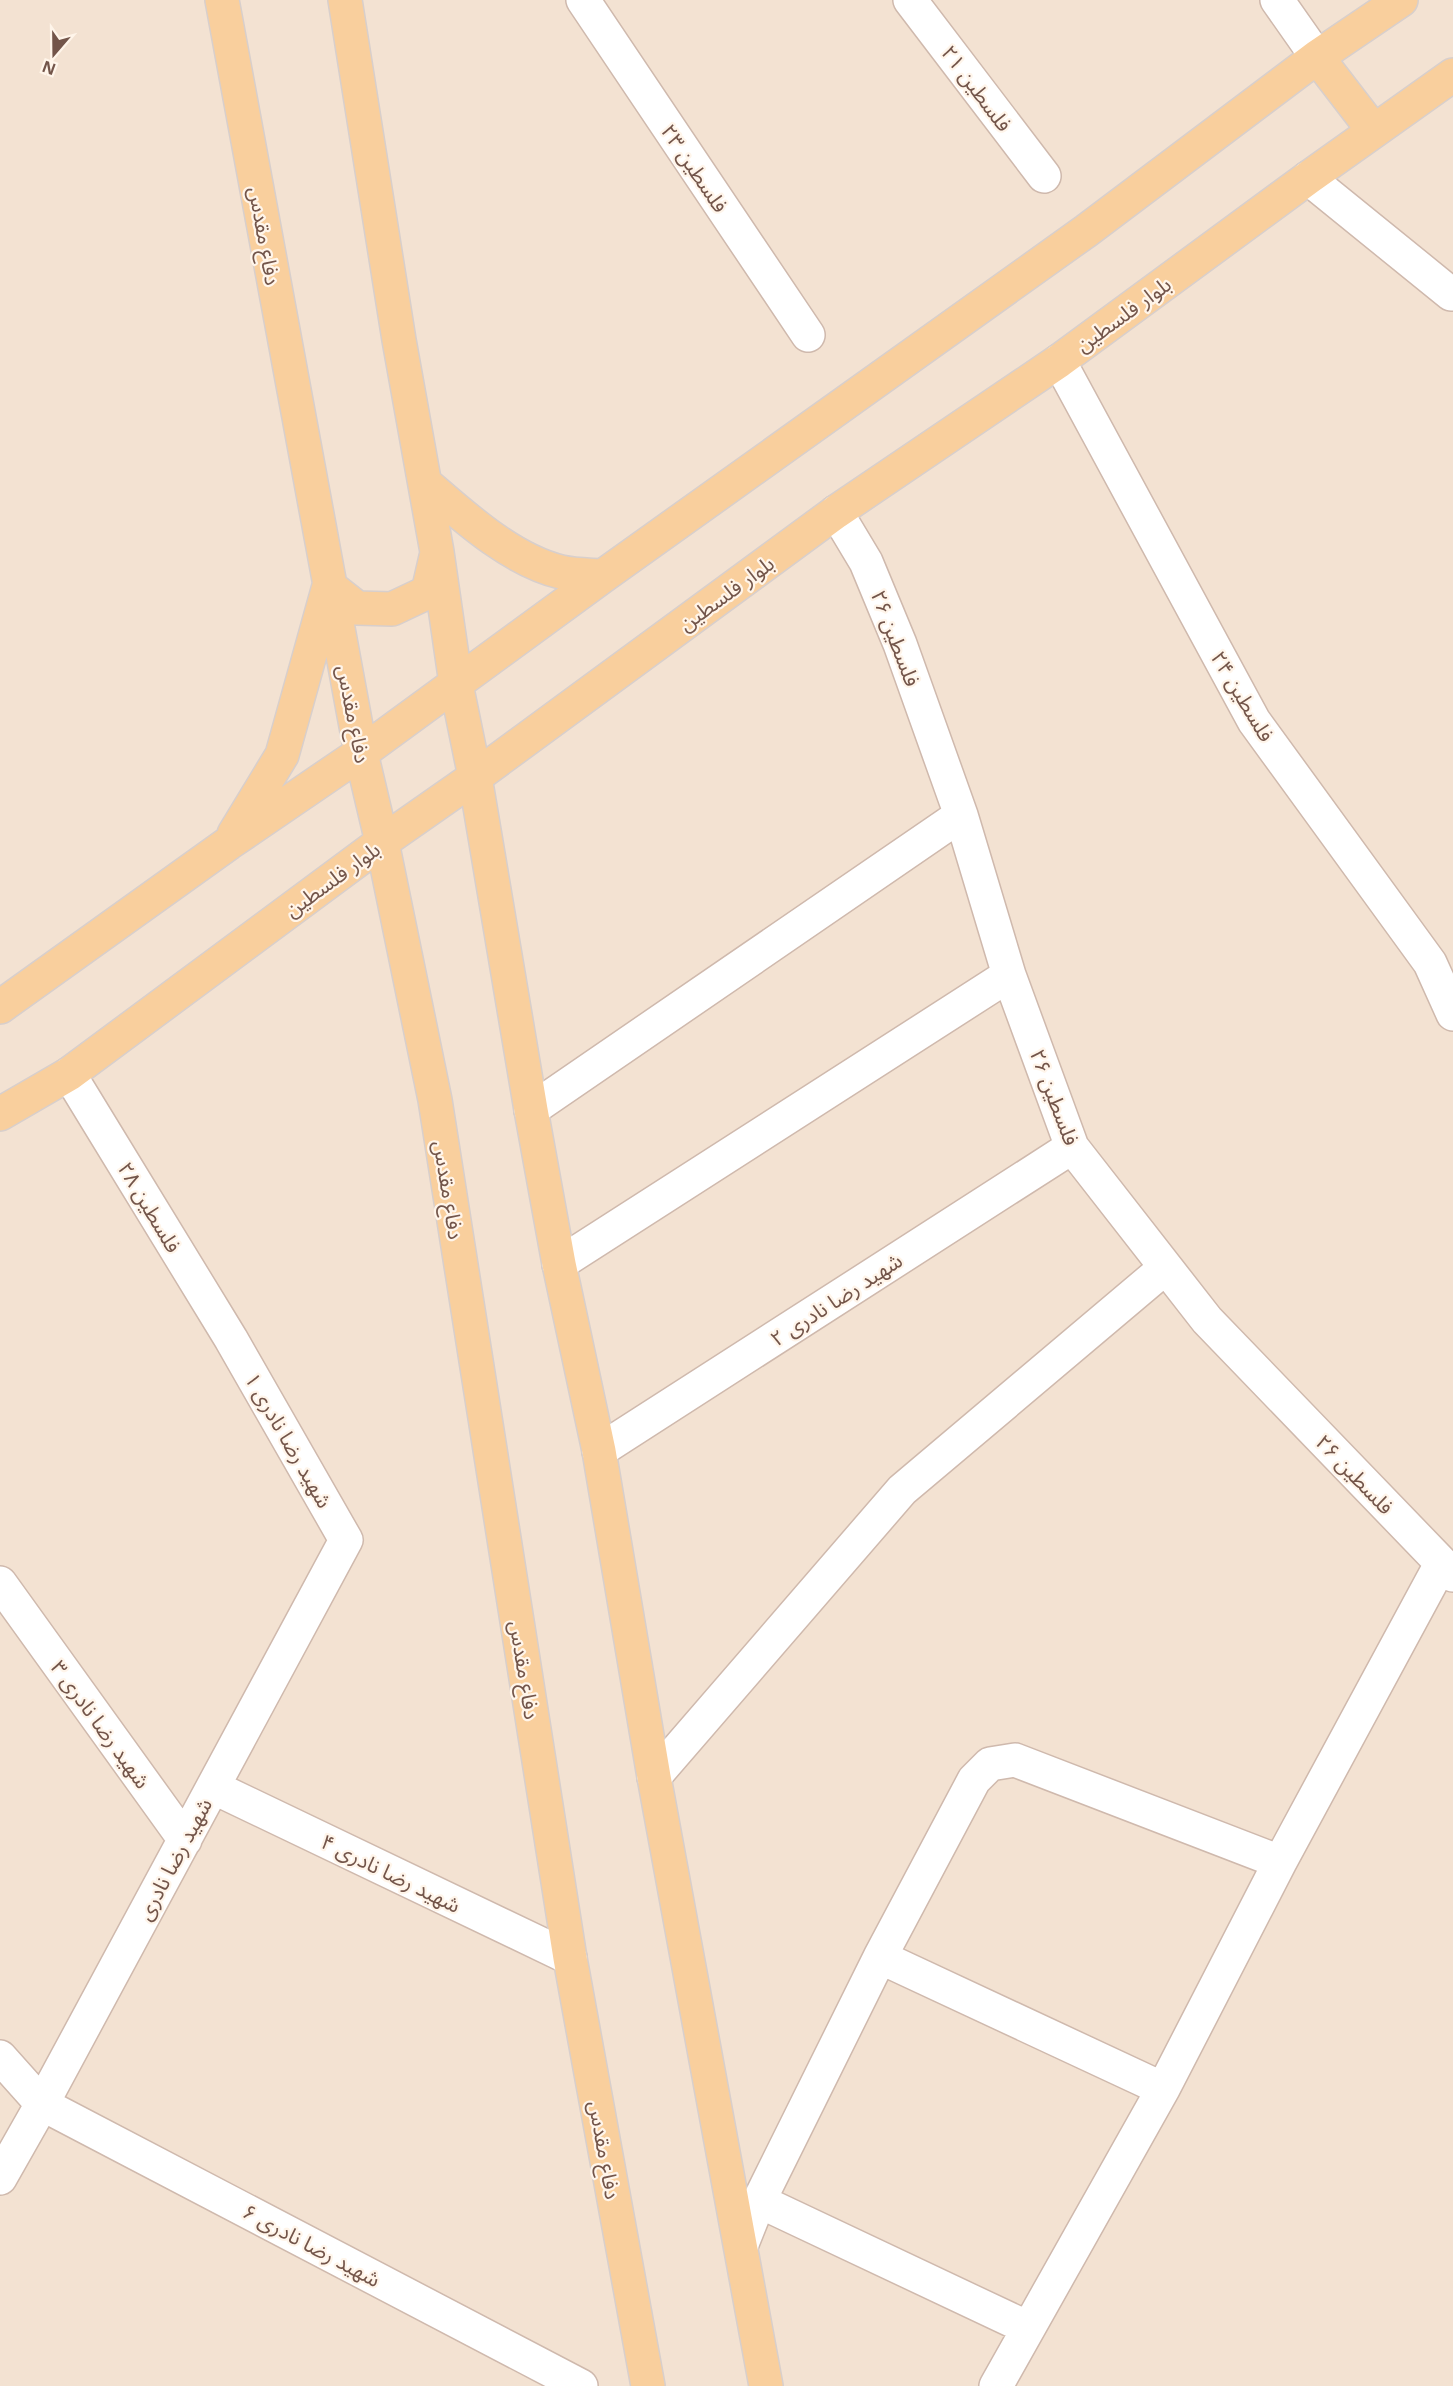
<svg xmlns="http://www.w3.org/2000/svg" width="1453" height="2386" viewBox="0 0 1453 2386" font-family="'Noto Sans','Noto Sans Arabic',sans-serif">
<rect width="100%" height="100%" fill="#fcf0e4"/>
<path fill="#f3e2d2" d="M0,0H1453V2386H0Z"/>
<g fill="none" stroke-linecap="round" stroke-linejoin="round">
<defs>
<path id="minor" d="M583,0L808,335
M910,0L1044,176
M1277,0L1317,57
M1308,178L1451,294
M1059,361L1254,721L1430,963L1453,1014
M836,512L866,562L900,644L961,815L1009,975L1072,1147L1207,1320L1453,1575
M531,1110L961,815
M559,1264L1009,975
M599,1451L1072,1147
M0,1583L185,1840
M654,1777L902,1490L1165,1268
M213,1787L570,1958
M880,1957L1163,2089
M0,2057L42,2104L581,2386
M0,2178L42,2104L346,1540L231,1339L69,1074
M759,2201L1028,2328
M741,2246L759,2201L880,1957L974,1780L990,1764L1015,1760L1280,1862
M996,2386L1163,2089L1280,1862L1441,1564"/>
<path id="major" d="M222,0L361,753L382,842L435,1100L570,1958L648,2386
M345,0L399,340L437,552L456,684L475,777L531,1110L559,1264L599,1451L654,1777L766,2386
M1317,57L1374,131
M426,484C463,516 511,560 561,572C574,575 589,575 603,576
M234,834L282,755L329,586L357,608L392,609L428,592L436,557
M0,1007L229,843L361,753L603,576L1086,231L1317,57L1401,0
M0,1114L69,1074L382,842L475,777L836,512L1059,361L1308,178L1453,75"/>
</defs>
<use href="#minor" stroke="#cfb9ad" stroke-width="36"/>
<use href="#major" stroke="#d8cfcc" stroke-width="36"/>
<use href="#minor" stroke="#fff" stroke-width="33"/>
<use href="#major" stroke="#f9cf9d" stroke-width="33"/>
</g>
<g text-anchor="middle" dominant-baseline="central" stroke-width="4.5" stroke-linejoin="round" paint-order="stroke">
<g font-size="21" fill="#73554a" stroke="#fff5ea">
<text transform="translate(977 88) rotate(53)">فلسطین ۲۱</text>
<text transform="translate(695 168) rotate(56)">فلسطین ۲۳</text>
<text transform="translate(265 236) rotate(80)">دفاع مقدس</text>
<text transform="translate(1123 314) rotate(-36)">بلوار فلسطین</text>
<text transform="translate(726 593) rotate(-36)">بلوار فلسطین</text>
<text transform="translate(896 638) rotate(69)">فلسطین ۲۶</text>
<text transform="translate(1243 696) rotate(59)">فلسطین ۲۴</text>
<text transform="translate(354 714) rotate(79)">دفاع مقدس</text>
<text transform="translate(332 879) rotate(-36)">بلوار فلسطین</text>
<text transform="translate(1055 1097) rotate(69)">فلسطین ۲۶</text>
<text transform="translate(449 1190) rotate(81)">دفاع مقدس</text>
<text transform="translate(150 1207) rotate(59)">فلسطین ۲۸</text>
<text transform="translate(836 1299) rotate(-33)">شهید رضا نادری ۲</text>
<text transform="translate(289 1440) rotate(60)">شهید رضا نادری ۱</text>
<text transform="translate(1355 1474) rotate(46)">فلسطین ۲۶</text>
<text transform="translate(525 1670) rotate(81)">دفاع مقدس</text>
<text transform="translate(101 1724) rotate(54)">شهید رضا نادری ۳</text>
<text transform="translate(174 1859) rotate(-62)">شهید رضا نادری</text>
<text transform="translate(391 1873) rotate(26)">شهید رضا نادری ۴</text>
<text transform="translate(605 2150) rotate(80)">دفاع مقدس</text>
<text transform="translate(312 2245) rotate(28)">شهید رضا نادری ۶</text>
</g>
</g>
<g transform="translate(54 54) rotate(200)" stroke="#fff5ea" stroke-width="4.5" paint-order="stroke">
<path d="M0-4.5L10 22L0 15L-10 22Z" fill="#73554a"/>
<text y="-9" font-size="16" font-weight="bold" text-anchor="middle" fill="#73554a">N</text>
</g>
</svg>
